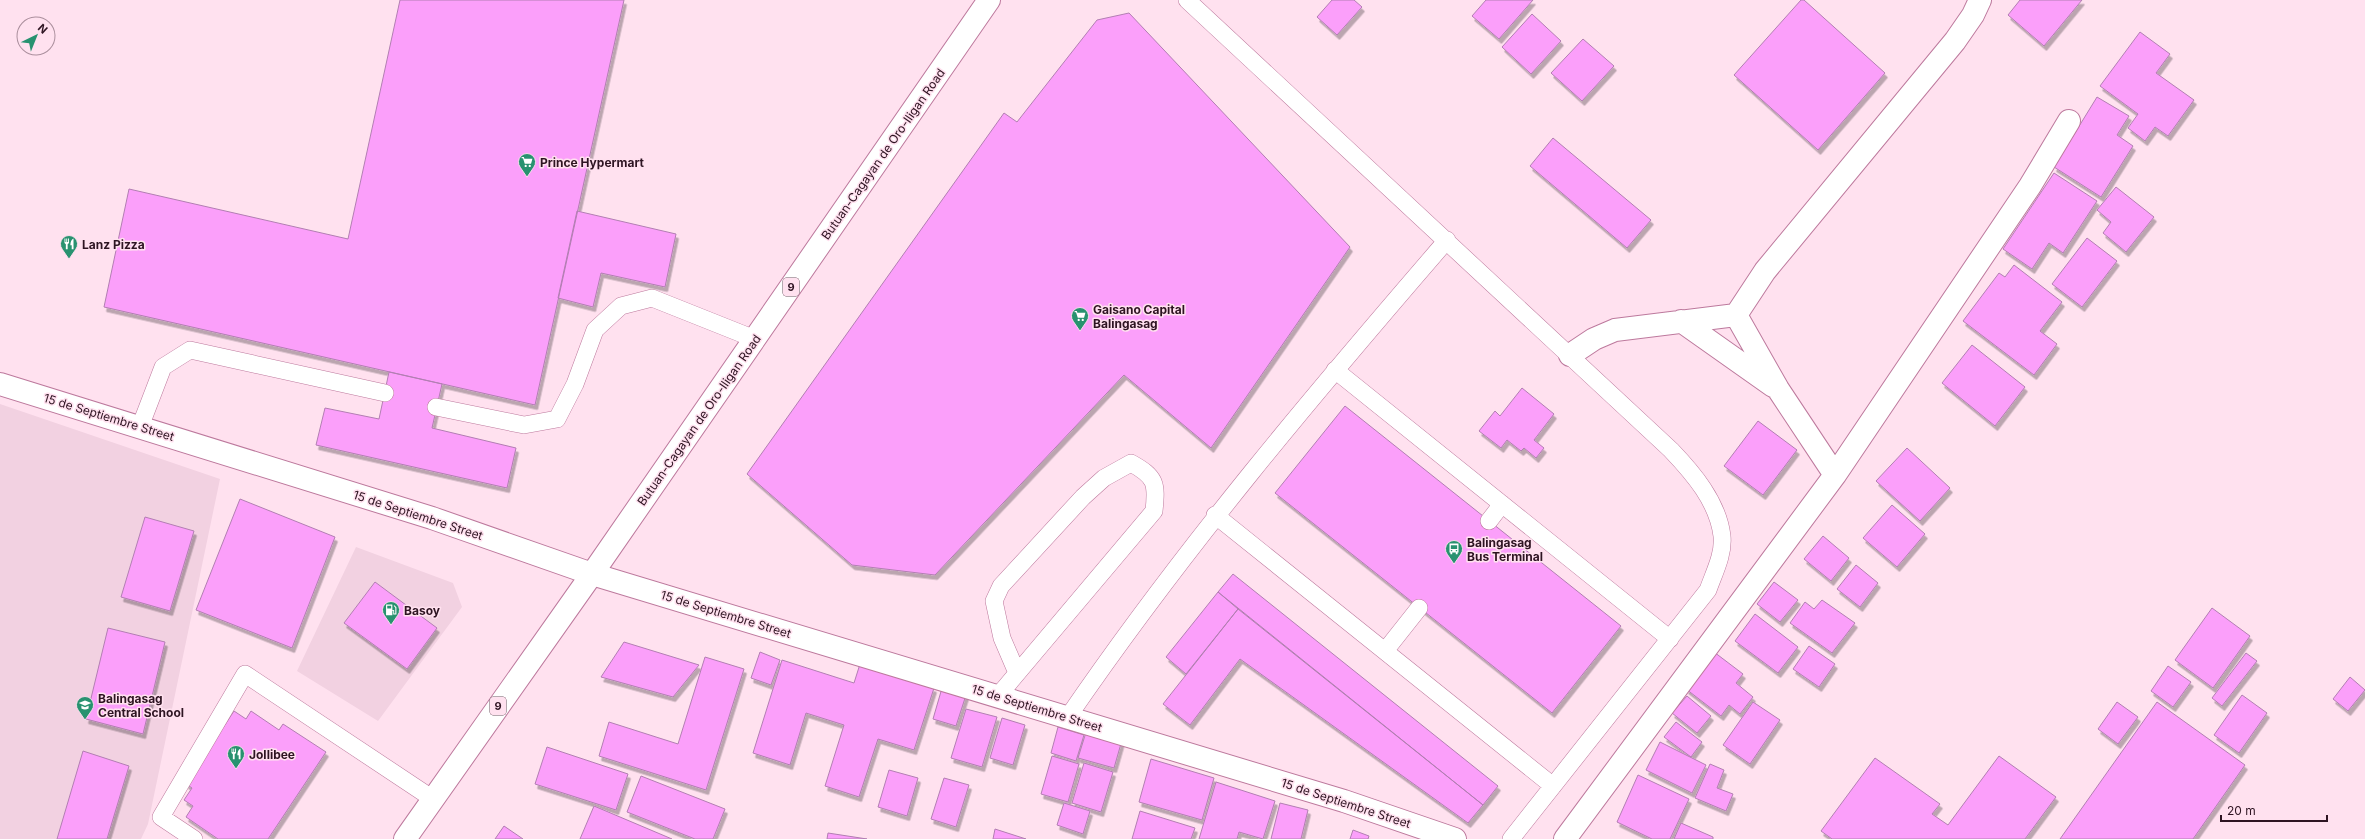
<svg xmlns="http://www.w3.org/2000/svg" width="2365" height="839" viewBox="0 0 2365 839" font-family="Inter,sans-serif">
<defs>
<filter id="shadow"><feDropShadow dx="2.5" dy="4.5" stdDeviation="0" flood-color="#0004"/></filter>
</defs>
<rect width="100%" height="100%" fill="#ffe1ef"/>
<path fill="#f2d1e1" d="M0,404L220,479L148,824L141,839H0Z
M356,547L453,583L462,607L378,721L297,671Z"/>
<path fill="#fb9ffa" stroke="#b27eb2" filter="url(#shadow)" d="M400,0H624L535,405L104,307L129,189L348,239Z
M1332,0H1354L1362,7L1337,35L1317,17Z
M1486,0H1533L1499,39L1472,16Z
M1801,0H1804L1885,73L1818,150L1734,75Z
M2020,0H2082L2044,46L2008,15Z
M1129,13L1350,247L1211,448L1124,375L935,575L852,565L747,474L1004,113L1017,122L1097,20Z
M1532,14L1561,41L1531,74L1502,47Z
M2140,32L2170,54L2156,73L2194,100L2168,136L2155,127L2145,141L2128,128L2138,114L2100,86Z
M1583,39L1614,66L1582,101L1551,73Z
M2097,97L2129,116L2117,135L2133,146L2101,197L2054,167Z
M1553,138L1651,220L1627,248L1530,166Z
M2054,173L2097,201L2063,253L2049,243L2032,269L2003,249Z
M2116,187L2154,217L2126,252L2103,233L2111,222L2097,210Z
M577,211L676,234L665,287L601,273L593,307L558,298Z
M2087,238L2117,261L2082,307L2052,284Z
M2014,265L2062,302L2040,331L2057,344L2034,375L1963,321L1999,273L2005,277Z
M1972,345L2025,387L1995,426L1942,383Z
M389,372L442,384L432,428L516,448L507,488L316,445L325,408L379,419Z
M1522,388L1554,414L1534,440L1544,448L1536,458L1524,448L1521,451L1507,440L1501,448L1479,431L1495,411L1500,416Z
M1345,406L1621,626L1552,713L1275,493Z
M1758,421L1797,450L1763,495L1724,466Z
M1907,448L1950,488L1920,521L1876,481Z
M240,499L335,537L292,648L196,610Z
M1892,505L1925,534L1897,567L1863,538Z
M145,517L194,531L170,611L121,597Z
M1823,536L1849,558L1831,581L1804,559Z
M1856,565L1878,583L1860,607L1837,589Z
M1233,574L1498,786L1483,805L1218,592Z
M375,582L437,628L407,669L344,623Z
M1774,582L1798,600L1780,622L1757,604Z
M1218,592L1238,609L1186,674L1166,657Z
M1822,600L1855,623L1832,653L1790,623L1805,602L1814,609Z
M2212,608L2250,636L2213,688L2175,660Z
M1238,609L1483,805L1468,823L1240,659L1190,725L1163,704Z
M1755,614L1798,647L1778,673L1735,641Z
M108,628L165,642L143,734L86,719Z
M624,642L699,665L673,697L601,677Z
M1809,646L1835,664L1819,687L1793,669Z
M760,652L780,660L771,685L751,678Z
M1714,652L1743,674L1736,683L1753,697L1740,714L1729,705L1721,716L1686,689Z
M2246,653L2257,661L2222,706L2212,698Z
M705,657L744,669L706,790L599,756L609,722L678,744Z
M782,660L854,683L860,664L934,688L914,750L878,739L859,797L825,786L844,725L806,713L790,765L753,753Z
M2168,666L2191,682L2173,707L2151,691Z
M2350,677L2365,690L2348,711L2333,699Z
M942,688L966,695L956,726L933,719Z
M2242,695L2267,713L2239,753L2214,735Z
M1687,696L1711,716L1697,733L1672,713Z
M1753,702L1780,720L1750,764L1723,745Z
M2117,702L2138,717L2118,744L2098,729Z
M2157,702L2245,765L2193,839H2060Z
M966,709L997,717L982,767L951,758Z
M234,711L246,719L251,711L279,730L283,724L326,752L268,839H218L186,817L193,806L184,800L192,788L186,784Z
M1002,718L1025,725L1013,765L990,758Z
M1676,722L1702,742L1691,757L1664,737Z
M1058,727L1084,735L1076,761L1051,753Z
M1087,729L1122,740L1114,768L1078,758Z
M1660,742L1706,765L1692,793L1646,770Z
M547,747L628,774L616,810L535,784Z
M83,751L129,766L107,839H57Z
M1052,756L1079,764L1068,802L1041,794Z
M1999,756L2056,797L2025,839H1832L1821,831L1875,758L1940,804L1932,814L1948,825Z
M1151,759L1214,778L1202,820L1139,802Z
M1084,763L1113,772L1101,812L1072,803Z
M1710,764L1724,770L1717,788L1733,794L1726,811L1695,798Z
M889,770L918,778L907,816L878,807Z
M1638,775L1689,799L1670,839H1652L1617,822Z
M641,776L725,809L713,839H695L627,812Z
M944,778L969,785L956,827L931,819Z
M1216,782L1275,801L1263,839L1239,832L1237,839H1199Z
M1064,803L1090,811L1083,834L1057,825Z
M1280,803L1308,810L1301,839H1271Z
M594,806L672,839H580Z
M1140,811L1195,828L1191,839H1132Z
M1681,823L1713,837V839H1674Z
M504,826L523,839H495Z
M995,829L1026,839H993Z
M1353,830L1369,836L1368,839H1350Z
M828,833L867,839H827Z"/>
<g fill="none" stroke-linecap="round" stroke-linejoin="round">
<defs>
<path id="service" d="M1187,0L1671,450C1693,473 1718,502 1722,536C1724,554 1714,573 1708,590L1511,839
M1335,370L1670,639
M436,407L524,425L557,419L575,384L595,330L621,306L652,298L755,339
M140,427L163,367L190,350L385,393
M1215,515L1553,786
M1489,521L1502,504
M1385,651L1419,608
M998,696L1154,511C1157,483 1156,477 1131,463L1104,478L1083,497L1001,586L994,601L1002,638L1017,673
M1068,717C1183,549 1314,394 1447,240
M194,839L161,817L245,674L433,799"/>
<path id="minor" d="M1736,315L1765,271L1955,41L1973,15L1980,0
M1736,315L1778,389L1835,475
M1681,321L1773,386
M1570,355L1594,339L1615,330L1736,315
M1565,839L1835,475L2030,186L2069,121"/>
<path id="tertiary" d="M592,574L1344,801L1455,839"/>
<path id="secondary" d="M0,384L432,518L592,574"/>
<path id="trunk" d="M405,839L592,574L989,0"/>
</defs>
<use href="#service" stroke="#bd799d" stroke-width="18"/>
<use href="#minor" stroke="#bd799d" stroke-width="24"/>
<use href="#tertiary" stroke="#bd799d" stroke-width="24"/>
<use href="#secondary" stroke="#bd799d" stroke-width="24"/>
<use href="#trunk" stroke="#bd799d" stroke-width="24"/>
<use href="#service" stroke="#fff" stroke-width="17"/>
<use href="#minor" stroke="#fff" stroke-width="22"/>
<use href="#tertiary" stroke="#fff" stroke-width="22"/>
<use href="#secondary" stroke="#fff" stroke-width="22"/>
<use href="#trunk" stroke="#fff" stroke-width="22"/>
</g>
<defs>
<symbol id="supermarket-pin" viewBox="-11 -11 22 30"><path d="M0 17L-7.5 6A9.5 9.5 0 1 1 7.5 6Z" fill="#289270" stroke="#ffe1ef"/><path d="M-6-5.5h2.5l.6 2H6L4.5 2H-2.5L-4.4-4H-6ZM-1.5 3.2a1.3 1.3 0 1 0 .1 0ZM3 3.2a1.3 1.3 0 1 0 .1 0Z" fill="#fff"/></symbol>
<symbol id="restaurant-pin" viewBox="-11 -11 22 30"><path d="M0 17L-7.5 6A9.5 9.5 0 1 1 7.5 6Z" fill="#289270" stroke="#ffe1ef"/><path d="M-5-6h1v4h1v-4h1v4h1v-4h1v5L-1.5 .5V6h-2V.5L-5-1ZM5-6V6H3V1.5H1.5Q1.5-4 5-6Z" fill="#fff"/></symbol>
<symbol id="bus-pin" viewBox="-11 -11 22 30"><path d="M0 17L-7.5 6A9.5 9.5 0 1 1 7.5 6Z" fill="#289270" stroke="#ffe1ef"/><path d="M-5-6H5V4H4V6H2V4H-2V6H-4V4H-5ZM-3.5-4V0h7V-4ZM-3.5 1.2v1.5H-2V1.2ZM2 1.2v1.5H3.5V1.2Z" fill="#fff"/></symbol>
<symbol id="fuel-pin" viewBox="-11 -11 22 30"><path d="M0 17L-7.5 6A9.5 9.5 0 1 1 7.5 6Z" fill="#289270" stroke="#ffe1ef"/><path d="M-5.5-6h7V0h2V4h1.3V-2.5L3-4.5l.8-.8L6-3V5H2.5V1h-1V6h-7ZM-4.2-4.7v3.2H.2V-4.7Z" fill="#fff"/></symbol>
<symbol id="school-pin" viewBox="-11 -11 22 30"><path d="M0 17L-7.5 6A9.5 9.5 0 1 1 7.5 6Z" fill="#289270" stroke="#ffe1ef"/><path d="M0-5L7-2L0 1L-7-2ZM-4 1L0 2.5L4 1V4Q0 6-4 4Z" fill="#fff"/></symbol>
</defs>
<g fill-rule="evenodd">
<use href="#supermarket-pin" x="517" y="152" width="20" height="27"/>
<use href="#restaurant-pin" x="59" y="234" width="20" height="27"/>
<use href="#supermarket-pin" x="1070" y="306" width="20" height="27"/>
<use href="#bus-pin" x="1444" y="539" width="20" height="27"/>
<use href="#fuel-pin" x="381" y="600" width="20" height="27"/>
<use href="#school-pin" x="75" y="695" width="20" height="27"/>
<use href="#restaurant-pin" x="226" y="744" width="20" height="27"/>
</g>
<g text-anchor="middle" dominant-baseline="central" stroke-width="3" stroke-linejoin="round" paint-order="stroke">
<g fill="#ffe1ef" stroke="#6d5260" stroke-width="1">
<rect x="783" y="278" width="16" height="18" rx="3"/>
<rect x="490" y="697" width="16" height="18" rx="3"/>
</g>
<g font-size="11" font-weight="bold" fill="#2e1422">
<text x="791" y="287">9</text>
<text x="498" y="706">9</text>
</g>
<g font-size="12" fill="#2e1422" stroke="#ffe1ef">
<text transform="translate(883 154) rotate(-55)">Butuan-Cagayan de Oro-Iligan Road</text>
<text transform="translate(109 417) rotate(17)">15 de Septiembre Street</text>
<text transform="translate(699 420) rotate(-55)">Butuan-Cagayan de Oro-Iligan Road</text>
<text transform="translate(418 515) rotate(18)">15 de Septiembre Street</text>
<text transform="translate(726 614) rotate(17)">15 de Septiembre Street</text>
<text transform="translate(1037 708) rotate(17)">15 de Septiembre Street</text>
<text transform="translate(1346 803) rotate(18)">15 de Septiembre Street</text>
</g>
<g font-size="12" font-weight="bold" fill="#2e1422" stroke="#ffe1ef" text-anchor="start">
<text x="540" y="162">Prince Hypermart</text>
<text x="82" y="244">Lanz Pizza</text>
<text x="1093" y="309">Gaisano Capital<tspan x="1093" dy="14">Balingasag</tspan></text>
<text x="1467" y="542">Balingasag<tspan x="1467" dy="14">Bus Terminal</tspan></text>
<text x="404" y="610">Basoy</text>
<text x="98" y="698">Balingasag<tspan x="98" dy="14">Central School</tspan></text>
<text x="249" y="754">Jollibee</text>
</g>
</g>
<g transform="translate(36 36) rotate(43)"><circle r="19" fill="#ffe1ef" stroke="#ab8f9d"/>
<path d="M0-3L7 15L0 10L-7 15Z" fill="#289270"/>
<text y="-6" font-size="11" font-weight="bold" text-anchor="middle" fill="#2e1422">N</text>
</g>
<path d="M2221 815v6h106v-6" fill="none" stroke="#2e1422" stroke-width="2"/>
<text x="2227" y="815" font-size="12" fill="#2e1422" stroke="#ffe1ef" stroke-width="3" paint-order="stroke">20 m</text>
</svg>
